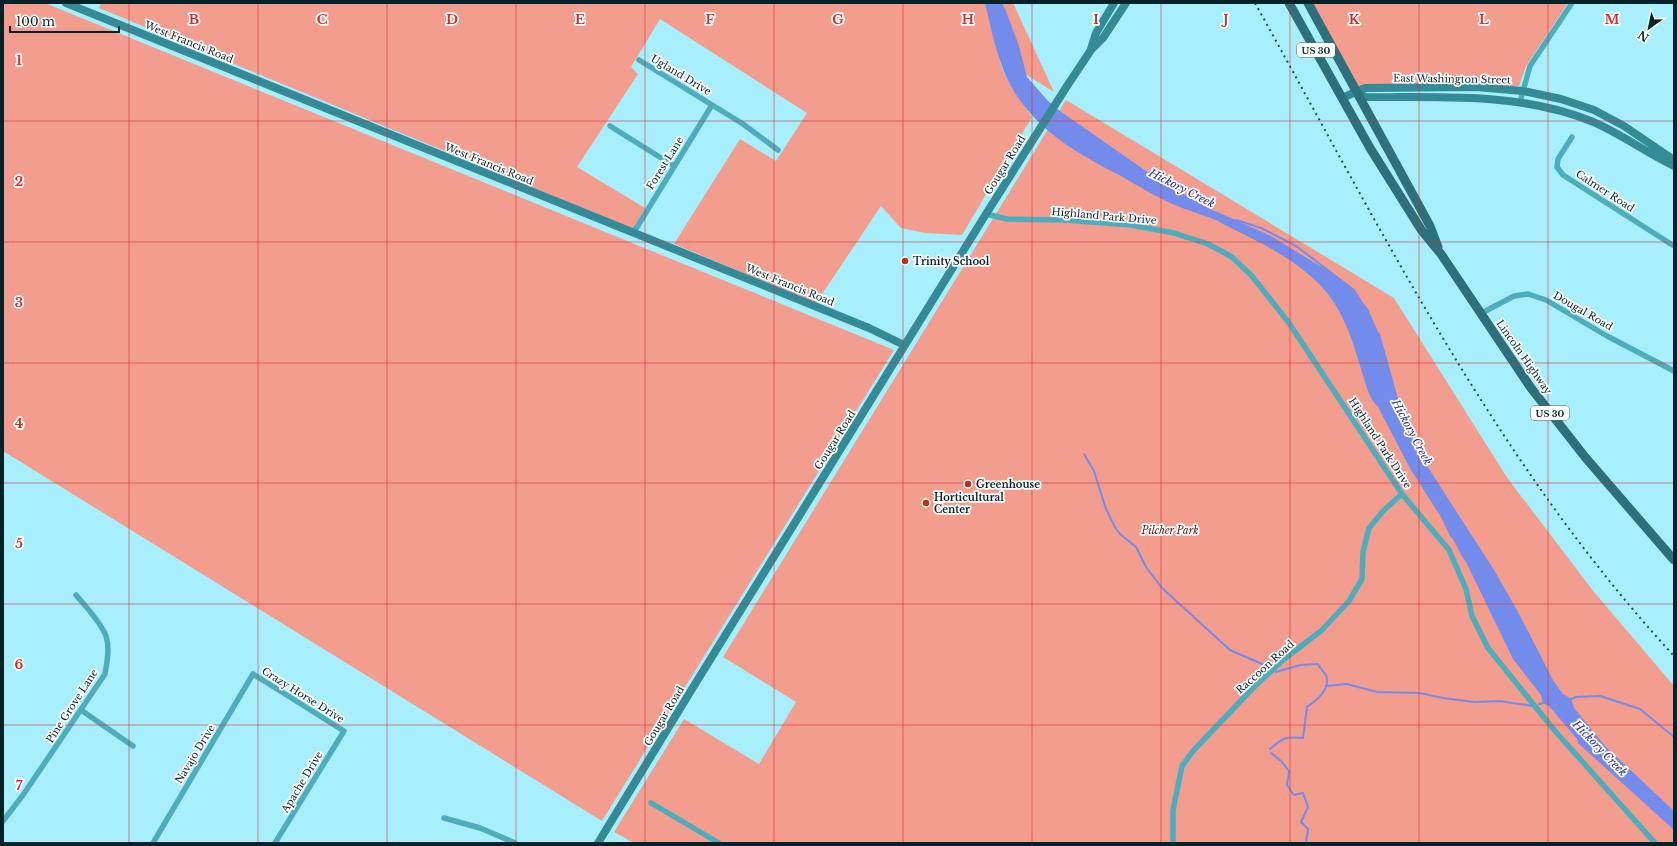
<svg xmlns="http://www.w3.org/2000/svg" width="1677" height="846" viewBox="0 0 1677 846" font-family="'Libre Baskerville',serif">
<rect width="100%" height="100%" fill="#a8effd"/>
<path fill="#f39d8e" d="M3,3H45L894,350L602,821L3,451Z
M101,3H1013L1054,92L999,58C1004,80 1020,99 1032,117L962,235L925,233L901,228L881,206L816,303L674,244L740,139L776,161L807,113L660,19L631,67L638,74L577,167L645,208L633,229L99,8Z
M1311,3H1568L1526,66L1519,86L1359,88Z
M1066,100L1394,298L1508,479L1594,592L1674,686V843H634L614,832L684,719L759,764L796,702L723,657Z"/>
<path fill="#738ceb" d="M985,3H1002L1006,11L1019,46L1027,77L1048,101L1060,111L1156,178L1206,207L1269,235L1330,272L1353,290L1368,309L1378,332L1380,334L1402,413L1408,429L1422,458L1494,570L1517,610L1553,680L1562,693L1571,699L1574,708L1606,747L1674,811V830L1578,743L1577,739L1549,706L1543,703L1541,695L1513,659L1466,562C1459,554 1457,543 1450,536L1441,517L1411,470L1378,407C1368,398 1365,381 1361,369C1352,339 1343,309 1321,286C1297,261 1266,245 1235,230C1227,226 1219,221 1211,218C1193,212 1175,206 1158,197C1142,189 1128,179 1113,172C1077,153 1043,133 1019,99C999,71 993,36 985,3Z"/>
<g fill="none" stroke-linecap="round" stroke-linejoin="round">
<path stroke="#738ceb" stroke-width="2" d="M1236,220L1261,228L1296,246L1354,290L1362,303
M1084,454L1094,471L1106,509L1116,529L1120,534L1136,547L1146,567L1162,588L1230,650L1269,667
M1326,686L1347,684L1377,692L1420,693L1443,698L1475,702L1500,701L1533,706
M1571,699L1576,697L1600,696L1640,709L1674,737
M1539,704L1543,703
M1270,749C1283,738 1285,736 1303,738L1307,707C1316,701 1331,689 1326,675C1324,672 1320,668 1318,664L1300,665L1276,672
M1271,753L1281,761L1289,771L1287,785L1294,795L1303,793L1308,807L1301,822L1308,829L1306,843"/>
<path stroke="#4eadbd" stroke-width="5.5" d="M639,60L743,124L778,150
M1520,102L1530,66L1572,3
M610,126L674,166
M1572,137L1558,159L1557,167L1563,175L1674,246
M986,214L1007,219L1065,220L1131,225L1174,233L1208,244L1232,257L1252,276L1289,323L1402,494L1449,550L1466,589L1472,616L1488,648L1555,731L1655,843
M634,232L712,105
M1480,314L1514,296L1528,294L1546,300L1607,336L1674,371
M81,710L133,746
M651,803L719,843
M444,818L480,828L515,843
M3,821L23,795L105,674C107,662 110,648 106,636C100,621 86,607 76,595
M153,843L253,674L344,731L275,843
M1173,843V810L1182,766L1193,751L1252,689L1283,660L1322,630L1349,601L1362,579L1363,552L1369,528L1384,510L1402,494"/>
<path stroke="#358a98" stroke-width="8" d="M66,3L869,328L904,345
M1091,49L1096,33L1114,3
M1356,92L1365,97C1441,98 1519,92 1591,121C1620,133 1645,152 1674,166
M1342,98L1365,88L1476,87L1523,91L1561,99L1594,110L1624,126L1674,160
M598,843L692,689L986,214L1067,86L1091,50L1103,38L1126,3"/>
<path stroke="#2d707b" stroke-width="9" d="M1289,3L1370,148L1422,231L1441,254L1531,388L1585,457L1674,560
M1308,3L1430,226L1438,247"/>
<path stroke="#244b51" stroke-width="2" stroke-dasharray="2 4" stroke-linecap="butt" d="M1255,3C1381,229 1497,464 1674,656"/>
</g>
<path fill="none" stroke="#d62828" stroke-width="1" stroke-opacity="0.55" d="M129,3V843M258,3V843M387,3V843M516,3V843M645,3V843M774,3V843M903,3V843M1032,3V843M1161,3V843M1290,3V843M1419,3V843M1548,3V843M3,121H1674M3,242H1674M3,363H1674M3,483H1674M3,604H1674M3,725H1674"/>
<g fill="#bb2f1e" stroke="#fff" stroke-width="1.5">
<circle cx="905" cy="261" r="4"/>
<circle cx="968" cy="484" r="4"/>
<circle cx="926" cy="503" r="4"/>
</g>
<g text-anchor="middle" dominant-baseline="central" stroke-width="3.5" stroke-linejoin="round" paint-order="stroke">
<g fill="#fff" stroke="#4f6568" stroke-width="1">
<rect x="1297" y="43" width="38" height="14" rx="3"/>
<rect x="1531" y="406" width="38" height="14" rx="3"/>
</g>
<g font-size="9" font-weight="bold" fill="#042328">
<text x="1316" y="50">US 30</text>
<text x="1550" y="413">US 30</text>
</g>
<g font-size="10" fill="#042328" stroke="#fff">
<text transform="translate(189 42) rotate(22)">West Francis Road</text>
<text transform="translate(681 75) rotate(31)">Ugland Drive</text>
<text transform="translate(1452 79) rotate(1)">East Washington Street</text>
<text transform="translate(665 163) rotate(-58)">Forest Lane</text>
<text transform="translate(489 164) rotate(22)">West Francis Road</text>
<text transform="translate(1005 165) rotate(-58)">Gougar Road</text>
<text transform="translate(1605 191) rotate(33)">Calmer Road</text>
<text transform="translate(1104 216) rotate(5)">Highland Park Drive</text>
<text transform="translate(790 285) rotate(22)">West Francis Road</text>
<text transform="translate(1583 311) rotate(30)">Dougal Road</text>
<text transform="translate(1524 357) rotate(55)">Lincoln Highway</text>
<text transform="translate(835 440) rotate(-58)">Gougar Road</text>
<text transform="translate(1380 443) rotate(57)">Highland Park Drive</text>
<text transform="translate(1265 667) rotate(-42)">Raccoon Road</text>
<text transform="translate(303 695) rotate(32)">Crazy Horse Drive</text>
<text transform="translate(72 706) rotate(-57)">Pine Grove Lane</text>
<text transform="translate(664 716) rotate(-59)">Gougar Road</text>
<text transform="translate(195 754) rotate(-59)">Navajo Drive</text>
<text transform="translate(302 782) rotate(-59)">Apache Drive</text>
</g>
<g font-size="10" font-weight="bold" fill="#042328" stroke="#fff" text-anchor="start">
<text x="913" y="261">Trinity School</text>
<text x="976" y="484">Greenhouse</text>
<text x="934" y="497">Horticultural<tspan x="934" dy="12">Center</tspan></text>
</g>
<g font-size="10" font-style="italic" fill="#5b140c" stroke="#fff">
<text x="1170" y="530">Pilcher Park</text>
</g>
<g font-size="11" font-style="italic" fill="#25309c" stroke="#fff">
<text transform="translate(1182 188) rotate(27)">Hickory Creek</text>
<text transform="translate(1412 432) rotate(62)">Hickory Creek</text>
<text transform="translate(1600 748) rotate(46)">Hickory Creek</text>
</g>
</g>
<g font-size="13" text-anchor="middle" font-weight="bold" fill="#d62828" stroke="#fff" stroke-width="3.5" stroke-linejoin="round" paint-order="stroke">
<text x="194" y="24">B</text>
<text x="322" y="24">C</text>
<text x="452" y="24">D</text>
<text x="580" y="24">E</text>
<text x="710" y="24">F</text>
<text x="838" y="24">G</text>
<text x="968" y="24">H</text>
<text x="1096" y="24">I</text>
<text x="1226" y="24">J</text>
<text x="1354" y="24">K</text>
<text x="1484" y="24">L</text>
<text x="1612" y="24">M</text>
<text x="19" y="65">1</text>
<text x="19" y="186">2</text>
<text x="19" y="307">3</text>
<text x="19" y="428">4</text>
<text x="19" y="548">5</text>
<text x="19" y="669">6</text>
<text x="19" y="790">7</text>
</g>
<rect width="1677" height="846" fill="none" stroke="#042328" stroke-width="8"/>
<g transform="translate(1649 28) rotate(213)" stroke="#ffffff" stroke-width="3" paint-order="stroke">
<path d="M0-3L7 15L0 10L-7 15Z" fill="#042328"/>
<text y="-6" font-size="11" font-weight="bold" text-anchor="middle" fill="#042328">N</text>
</g>
<path d="M10 26v6h109v-6" fill="none" stroke="#042328" stroke-width="2"/>
<text x="16" y="26" font-size="12" fill="#042328" stroke="#ffffff" stroke-width="3" paint-order="stroke">100 m</text>
</svg>
